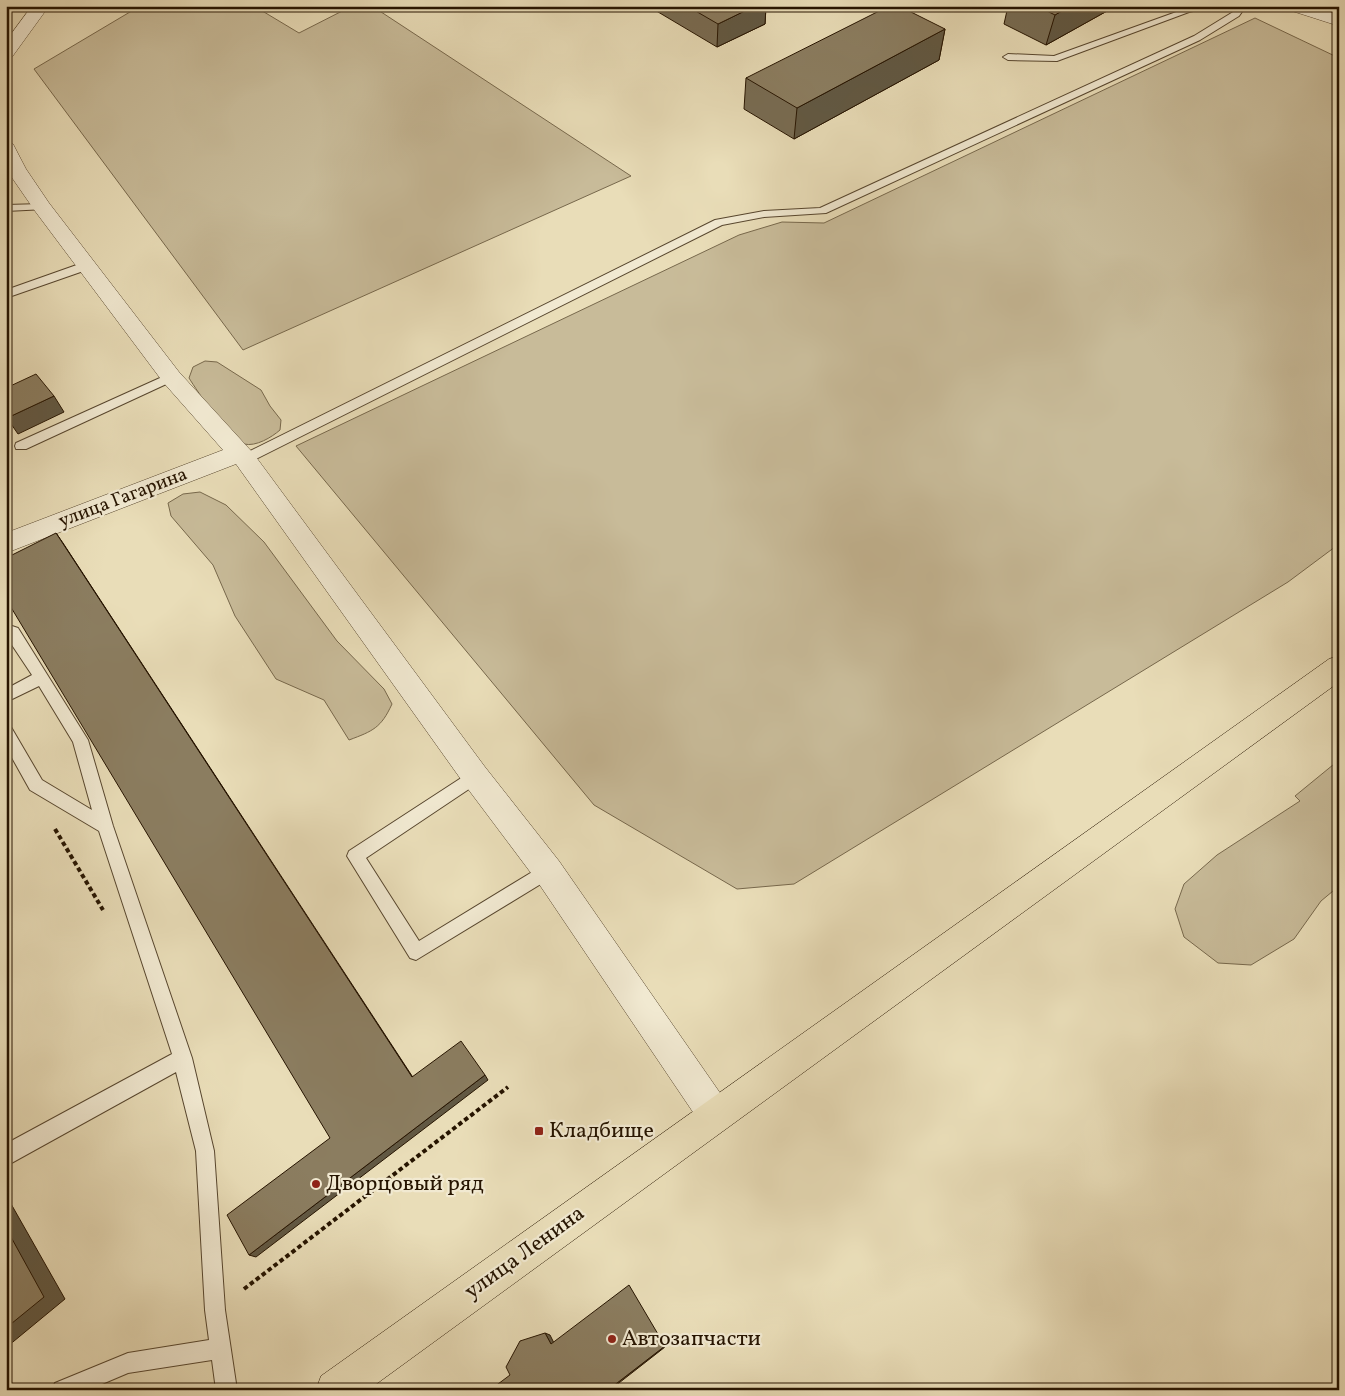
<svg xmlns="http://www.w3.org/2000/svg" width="1345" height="1396" viewBox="0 0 1345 1396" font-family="Vollkorn,serif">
<rect width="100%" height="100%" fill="#e9ddb8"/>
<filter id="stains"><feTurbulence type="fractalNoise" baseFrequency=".004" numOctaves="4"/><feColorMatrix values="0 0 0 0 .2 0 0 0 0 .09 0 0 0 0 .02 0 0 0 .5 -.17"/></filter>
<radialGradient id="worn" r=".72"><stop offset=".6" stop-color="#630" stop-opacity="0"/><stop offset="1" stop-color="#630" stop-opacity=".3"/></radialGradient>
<path fill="#c8bb99" stroke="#77684c" d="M140,6H254L299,33L352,6H372L631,176L243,350L34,69Z
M1255,18L1339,58V544L1288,582L794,884L737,889L594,805L296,446L739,235L782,222L824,223Z
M205,361L217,362L261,390L270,406L281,420L280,430C272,437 256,447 244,444C231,441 197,391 189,378L193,367Z
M200,492L226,505L264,542L337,641L384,689L392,704C381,728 373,731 349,740L324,700L276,679L235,616L213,565L171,516L168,503L183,494Z
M1339,760V886L1321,901L1294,939L1251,965L1218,963L1184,937L1175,909L1184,884L1217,855L1300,801L1295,796Z"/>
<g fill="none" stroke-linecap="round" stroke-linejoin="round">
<defs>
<path id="lane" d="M1193,6H1214L1189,12L1057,61L1008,60L1003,57L1008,54L1054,56Z
M1237,6H1246L1239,16L1200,40L826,213L764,217L722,225L250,462H240L239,459L240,456L715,220L764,211L820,208L1194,36L1233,12Z
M42,204L47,207L46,209L6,211V205Z
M88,261L92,262L94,265L92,268L6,298V290Z
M171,373L177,377L175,380L26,449H16L15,446L16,443Z
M6,624L18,628L88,740L113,826L192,1058L214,1151L225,1310L237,1390H216L212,1360L128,1373L88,1390H52L55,1383L128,1353L209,1340L205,1310L196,1151L176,1072L6,1166V1145L13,1140L172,1054L99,831L30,790L6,747V725L11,727L42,780L92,810L73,742L39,686L6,702V689L32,675L6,636Z
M475,769L481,771L483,776L481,781L366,858L419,941L542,866L548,863L554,866L556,871L554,876L416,960L410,958L347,856L349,851Z"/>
<path id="street" d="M32,6H49L12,57L6,58V41Z
M1287,6H1312L1339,15V26L1289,10Z
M6,142L13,144L26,169L49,203L179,372L253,453L485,767L559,861L727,1103L732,1115L727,1127L715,1132L703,1127L537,881L465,785L236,464L6,553V533L223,450L163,382L35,211L6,169Z"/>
<path id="primary" d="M1339,656V682L368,1390H316L321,1376L1329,659Z"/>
</defs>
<use href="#lane" stroke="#57462e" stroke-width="2"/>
<use href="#street" stroke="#57462e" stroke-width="1"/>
<use href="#primary" stroke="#261400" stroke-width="1"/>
<path stroke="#261400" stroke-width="4" stroke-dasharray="4.5 3" stroke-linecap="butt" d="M55,829L103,910
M244,1289L508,1087"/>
<use href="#lane" fill="#f1e9d1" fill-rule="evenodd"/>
<use href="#street" fill="#f1e9d1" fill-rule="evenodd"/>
<use href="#primary" fill="#e9ddb8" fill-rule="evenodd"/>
</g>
<path fill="#786c53" stroke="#261400" d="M648,6H766L765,24L717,47Z
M1008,6H1116L1046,45L1004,24Z
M945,29L939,60L794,139L744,109L746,78Z"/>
<path fill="#615843" stroke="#261400" d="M755,6H766L765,24L717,47L718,24Z
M1070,6H1116L1046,45L1055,15Z
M945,29L939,60L794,139L797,108Z
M54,396L64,412L18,434L7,418Z
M56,533L63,543L416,1082L412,1077Z
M485,1075L488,1080L256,1257L249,1255Z
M6,1195L65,1299L8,1346H6Z
M545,1333L550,1335L555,1345L551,1344Z
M665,1346V1347L610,1390H608Z"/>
<path fill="#8b7d60" stroke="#261400" d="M687,6H755L718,24Z
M889,6H899L945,29L797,108L746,78Z
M1037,6H1070L1055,15Z
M36,374L54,396L7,418L6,416V388Z
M56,533L412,1077L461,1041L485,1075L249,1255L227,1215L330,1138L6,599V558Z
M6,1228L44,1297L6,1328Z
M629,1285L665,1346L608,1390H490L510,1375L506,1367L520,1341L545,1333L551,1344Z"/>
<g fill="#8f2418" stroke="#f1e9d1" stroke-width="2">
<rect x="534" y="1126" width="10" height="10" rx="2.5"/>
<circle cx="316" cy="1184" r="5"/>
<circle cx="612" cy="1339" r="5"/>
</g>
<g text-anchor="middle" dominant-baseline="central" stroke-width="4.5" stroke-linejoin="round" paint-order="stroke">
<g font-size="19" fill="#261400" stroke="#f1e9d1">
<text transform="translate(123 498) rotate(-21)">улица Гагарина</text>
</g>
<g font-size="22" fill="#261400" stroke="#f1e9d1" text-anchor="start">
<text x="549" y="1131">Кладбище</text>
<text x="326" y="1184">Дворцовый ряд</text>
<text x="622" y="1339">Автозапчасти</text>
</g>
<g font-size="22" fill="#261400" stroke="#f1e9d1">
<text transform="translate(525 1253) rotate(-36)">улица Ленина</text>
</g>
</g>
<rect width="1345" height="1396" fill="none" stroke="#e9ddb8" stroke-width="25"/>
<rect x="8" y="8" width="1330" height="1381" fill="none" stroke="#261400" stroke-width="2.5"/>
<rect x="12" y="12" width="1320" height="1371" fill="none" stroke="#261400"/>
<rect width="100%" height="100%" filter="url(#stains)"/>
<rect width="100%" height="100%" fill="url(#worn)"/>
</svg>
